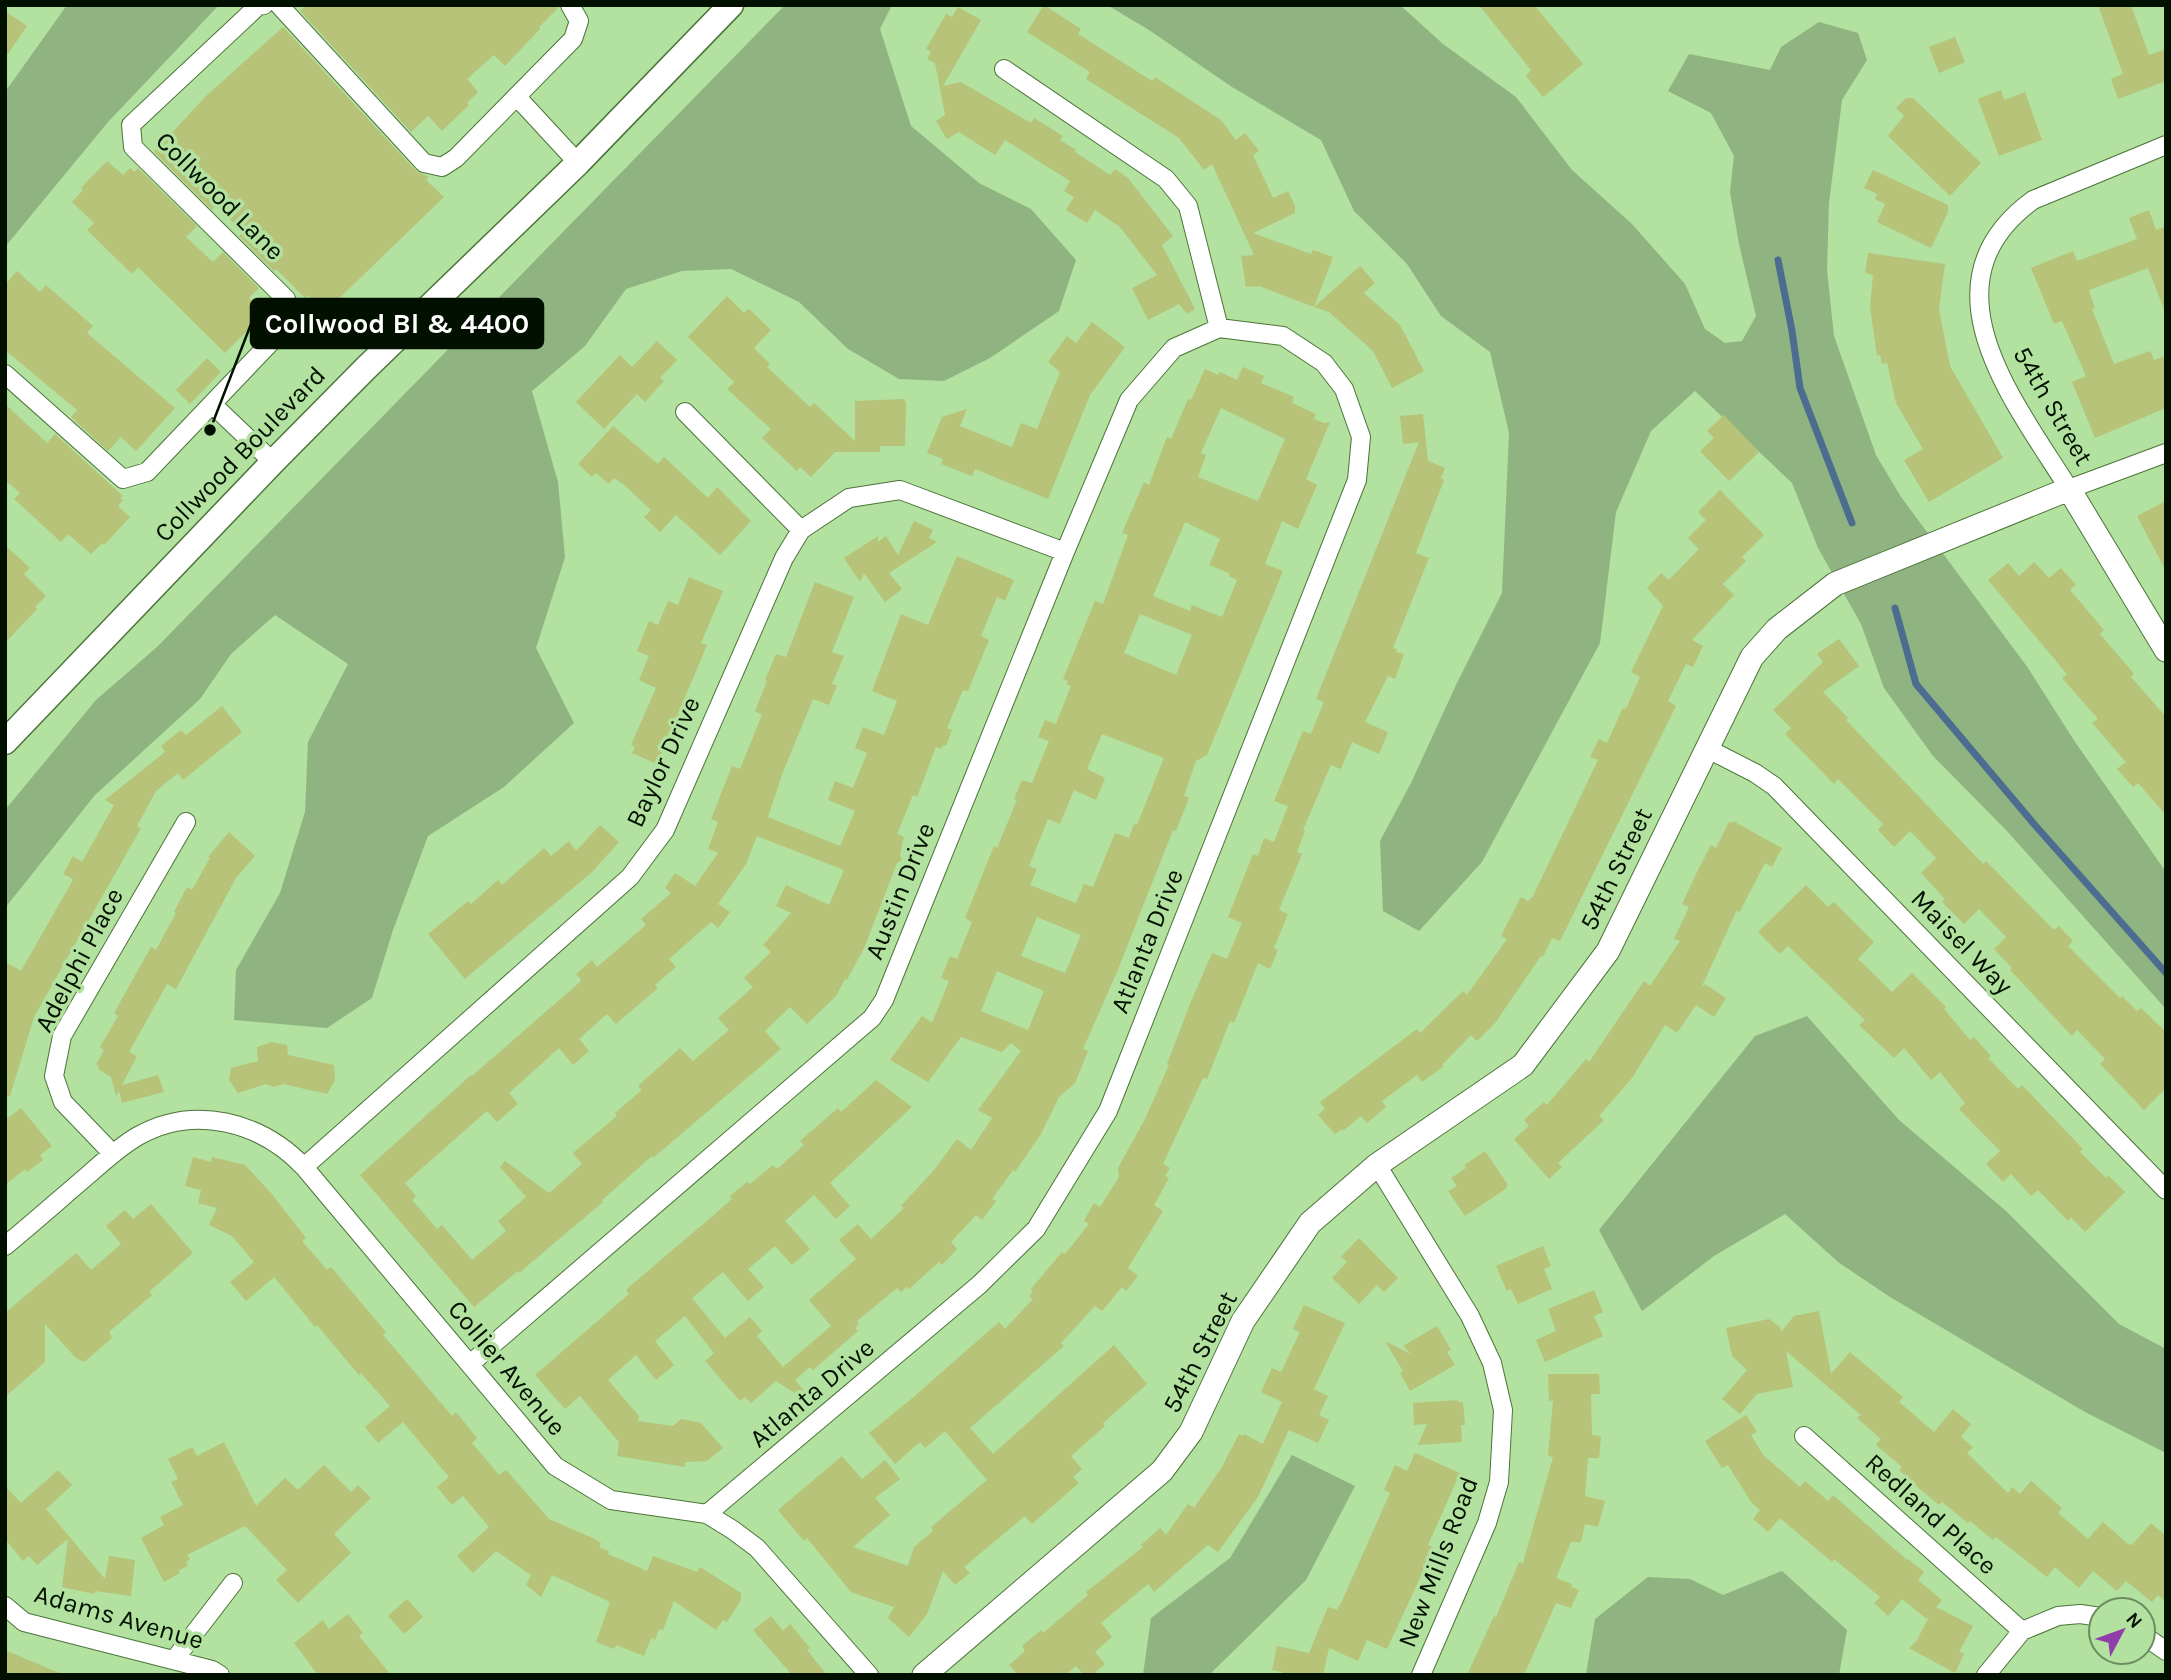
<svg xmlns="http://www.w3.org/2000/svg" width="2171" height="1680" viewBox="0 0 2171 1680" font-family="Karla,sans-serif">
<rect width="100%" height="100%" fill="#b2e1a0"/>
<path fill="#8fb381" d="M67,5H219L108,122L5,247V92Z
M785,5H892L880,29L911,126L979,183L1031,209L1076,260L1059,311L990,358L944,381L899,379L848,349L799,302L731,269L682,271L626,289L585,346L532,391L558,482L565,557L536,648L574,723L504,787L428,836L393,930L372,998L327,1028L234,1020L236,970L280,893L305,812L308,742L348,664L275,615L231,654L200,699L95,795L5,908V810L96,700L157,647Z
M1107,5H1400L1443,44L1516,97L1572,170L1632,224L1685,284L1705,329L1725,343L1742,341L1756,316L1739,244L1730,192L1734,156L1711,113L1668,91L1689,54L1770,70L1781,47L1819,22L1858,33L1867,60L1842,100L1829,203L1827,270L1834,336L1876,455L1901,497L2028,668L2075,742L2166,872V1009L2006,830L1933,756L1884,688L1861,624L1818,548L1792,483L1695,391L1651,431L1616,512L1600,643L1482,862L1419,931L1383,911L1380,841L1411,783L1456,685L1502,593L1509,433L1490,352L1441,316L1407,264L1354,211L1321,140L1232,87L1149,30Z
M1807,1016L1899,1120L2006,1211L2119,1324L2166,1349V1453L2085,1412L1890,1297L1838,1262L1785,1214L1714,1256L1642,1311L1599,1230L1755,1036Z
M1292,1455L1355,1486L1306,1580L1209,1675H1143L1151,1618L1230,1558Z
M1782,1571L1847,1630L1839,1675H1586L1595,1619L1648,1577L1690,1579L1723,1595Z"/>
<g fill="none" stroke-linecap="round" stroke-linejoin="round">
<path stroke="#4c6c90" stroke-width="7" d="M1778,260L1792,331L1800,388L1852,523
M1895,608L1916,684L2034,824L2166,973"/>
</g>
<path fill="#b6c378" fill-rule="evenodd" d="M306,5H559V7L539,27L540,29L505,66L494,55L467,79L478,92L467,103L469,105L442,131L428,116L411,132L300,11Z
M1044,5L1081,29L1078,34L1152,81L1155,77L1221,120L1236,140L1245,133L1259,151L1253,155L1273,198L1288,191L1295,206V213L1253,233L1311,254L1313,250L1333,257L1314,307L1259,286L1246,287L1241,256L1254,255L1212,164L1204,170L1179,138L1086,79L1090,72L1027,32Z
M1479,5H1534L1583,64L1543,97L1526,76L1531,70Z
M2098,5H2131L2149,55L2166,49V81L2118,99L2111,79L2123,74Z
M958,7L981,20L943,86L961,82L1031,123L1034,118L1063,136L1060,140L1076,150L1075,152L1110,175L1115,169L1128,178L1173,236L1162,245L1195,309L1187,314L1179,304L1148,320L1132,288L1157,275L1120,227L1095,210L1087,223L1066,210L1074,197L1064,191L1070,181L1005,140L995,155L959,132L947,139L936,121L945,115L935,63L927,59L931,52L926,49L946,14L952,17Z
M5,11L27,26L5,58Z
M283,27L416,171L429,177L426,180L444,197L325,312L308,295L305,298L276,269L274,271L239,236L243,232L216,206L212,210L154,152L206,96Z
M1955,37L1965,62L1939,73L1929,47Z
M2001,90L2004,100L2025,92L2042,140L1999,156L1978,99Z
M1906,98H1913L1981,163L1950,196L1888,136L1904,116L1896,108Z
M107,161L123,175L130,168L135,172L138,168L197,226L186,237L213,262L223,252L259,288L249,298L265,313L225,353L138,267L132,274L87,230L94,223L72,202L83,190L81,188Z
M1873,170L1948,205V212L1931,248L1877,222L1885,204L1875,199L1877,194L1864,188Z
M2149,210L2156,230L2166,226V309H2164L2148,268L2089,290L2095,308L2092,309L2114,364L2150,351L2154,360L2166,356V408L2095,438L2072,382L2086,376L2062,321L2054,324L2031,268L2073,251L2077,261L2137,239L2129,218Z
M1868,253L1945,264L1939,309L1950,366L2003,458L1929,502L1904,460L1923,449L1896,403L1887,363L1882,364L1880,355L1877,356L1870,307L1873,275L1865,273Z
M1360,266L1375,283L1364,293L1400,325L1424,371L1392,388L1373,351L1329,312L1314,307Z
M17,271L40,292L46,285L93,326L87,333L175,408L136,451L121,437L108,451L71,417L77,410L5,350V285Z
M727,296L744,313L749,309L771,330L754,348L770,364L767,367L810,407L814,403L855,441V401L904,399L906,403L905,446H880V452H835L811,477L800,467L797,471L762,438L771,429L727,389L734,382L688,337Z
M1092,322L1125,347L1090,395L1048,499L975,469L972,476L941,464L943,459L927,453L942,417L967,409L960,426L1012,447L1021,423L1037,429L1060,372L1048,362L1067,336L1076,343Z
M657,341L677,360L660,378L664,381L645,402L637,394L604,429L576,402L620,355L632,367Z
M207,358L221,372L190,404L176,390Z
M1243,367L1264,376L1261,383L1294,397L1292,403L1316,414L1314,419L1324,423L1330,422L1306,479L1317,485L1298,529L1282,521L1265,564L1283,571L1207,755L1196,761L1184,796L1189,798L1176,831L1173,830L1117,972L1083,1049L1088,1051L1075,1083L1059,1097L1041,1134L1015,1172L1013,1170L992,1199L996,1201L982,1220L976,1215L951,1242L957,1249L942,1265L939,1262L909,1289L906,1287L901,1292L897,1288L857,1321L859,1324L855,1328L858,1331L813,1370L810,1367L795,1380L810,1397L807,1401L776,1381L751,1403L745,1397L740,1401L705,1361L714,1353L685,1316L655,1341L674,1365L656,1380L636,1355L608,1380L639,1416L638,1421L673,1426L681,1419L701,1423L723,1448L707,1461L685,1462V1467L617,1456L619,1442L580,1396L565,1409L535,1375L629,1294L626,1291L629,1287L715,1214L732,1199L730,1196L747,1182L750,1184L773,1165L777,1169L804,1145L800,1141L838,1108L841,1112L876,1080L912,1107L830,1183L850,1206L836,1219L814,1195L785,1221L810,1249L792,1265L775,1246L748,1269L764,1287L748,1301L723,1272L692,1298L725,1338L750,1317L762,1331L757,1336L783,1367L831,1326L809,1300L856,1259L839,1240L858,1224L871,1239L904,1208L901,1206L934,1170L957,1139L971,1150L992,1118L978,1110L1021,1051L1011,1043L1002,1052L961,1037L928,1082L890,1060L922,1016L932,1023L949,981L941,978L950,956L957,959L972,922L965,918L994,846L997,848L1017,800L1014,799L1022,780L1032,783L1049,741L1038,737L1045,720L1056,724L1071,686L1067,685L1068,681L1063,679L1095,601L1103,604L1128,535L1122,533L1144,482L1149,485L1167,437L1171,439L1188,399L1191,400L1205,369L1218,375L1220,372L1237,380ZM1221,408L1285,439L1258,501L1198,477L1206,455L1201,453ZM1185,522L1220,539L1209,565L1229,573V576L1237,580L1222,617L1192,605L1190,611L1153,596ZM1140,614L1192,635L1176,675L1124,653ZM1102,734L1164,758L1137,825L1134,824L1129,838L1115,833L1093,887L1084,884L1076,903L1030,885L1037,869L1029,866L1048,819L1060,824L1074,790L1096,800L1105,778L1087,769ZM1037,917L1081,935L1065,973L1021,956ZM997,971L1044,991L1028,1030L981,1011Z
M5,404L47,443L55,434L123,496L120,498L123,500L118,506L130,517L104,545L102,543L91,554L68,534L61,542L14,499L20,493L5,480Z
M1423,414L1428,461L1445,468L1441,478L1444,480L1416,553L1429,558L1393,648L1397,649L1396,652L1404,654L1395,679L1388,676L1365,722L1388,732L1379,754L1352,742L1341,769L1331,765L1323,783L1303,830L1305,831L1297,852L1302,854L1279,910L1288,914L1274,948L1278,950L1270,969L1258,963L1234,1023L1230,1021L1207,1079L1203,1078L1163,1164L1170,1168L1165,1176L1169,1178L1154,1205L1163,1211L1128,1268L1138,1276L1126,1291L1122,1287L1102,1311L1095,1306L1061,1343L1064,1346L970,1428L993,1454L1114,1345L1147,1384L1103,1423L1105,1426L1071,1456L1082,1469L1073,1477L1079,1483L1032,1524L1025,1516L964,1567L970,1573L955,1585L943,1571L927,1614L909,1637L888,1618L894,1607L851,1592L807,1538L804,1541L778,1510L842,1456L862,1479L885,1460L900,1479L875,1498L890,1515L853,1547L908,1566L914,1547L933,1531L931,1527L987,1480L945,1431L925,1448L920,1442L895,1464L869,1433L909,1401L999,1322L1005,1329L1033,1299L1029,1296L1033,1292L1031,1289L1062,1252L1065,1254L1089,1224L1084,1221L1094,1203L1100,1207L1119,1177L1118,1168L1145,1119L1169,1065L1167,1064L1190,1004L1212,953L1227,959L1242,923L1228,917L1253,854L1258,856L1264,838L1274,842L1288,806L1274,801L1303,731L1311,734L1324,702L1316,699L1419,442L1403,444L1400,416Z
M1724,415L1759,452L1729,481L1700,451L1714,438L1707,431Z
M613,426L658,464L664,457L708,498L717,487L751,521L720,555L676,515L660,532L644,517L651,510L623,484L614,478L609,484L596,473L592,477L578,464Z
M1720,490L1764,535L1742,557L1746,561L1723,584L1734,595L1692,640L1703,646L1693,667L1686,664L1668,701L1676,706L1560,941L1552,938L1543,957L1541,956L1495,1023L1477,1041L1471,1035L1442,1065L1443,1067L1422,1082L1417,1075L1382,1101L1386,1107L1367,1123L1361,1116L1343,1131L1342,1129L1335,1134L1318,1115L1325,1109L1320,1102L1417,1029L1420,1033L1463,991L1467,995L1507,939L1501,936L1521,897L1528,901L1533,896L1598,760L1590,757L1599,739L1607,743L1623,708L1626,709L1640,677L1631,672L1663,606L1647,588L1661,573L1669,580L1699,549L1688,538L1706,520L1698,512Z
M2166,501V571L2137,516Z
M914,521L933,530L929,538L937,542L889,573L902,589L885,602L864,573L860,582L844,558L878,536V542L886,536L898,555Z
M5,545L30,568L24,574L46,596L35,607L37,609L5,643Z
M957,556L1014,580L1005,601L997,597L981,636L989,640L968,691L963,690L947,728L952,730L946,746L943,745L941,749L936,747L917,797L913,795L897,834L904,837L900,855L902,860L897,863L865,946L847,980L845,979L836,996L807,1024L790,1007L765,1031L781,1049L653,1158L652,1156L602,1200L603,1202L519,1273L518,1271L474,1307L360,1175L471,1075L472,1076L580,982L581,980L576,974L592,960L597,967L646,925L641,919L671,893L665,888L675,873L695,886L718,853L708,849L718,822L711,819L732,766L740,769L762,715L755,711L767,681L765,680L776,654L786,657L815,582L854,597L832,652L844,656L832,684L837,686L829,705L813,699L783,772L768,817L840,846L855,811L828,800L835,781L853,788L867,753L855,748L863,727L884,735L897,701L872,691L901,614L928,625ZM757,836L844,870L829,905L786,885L776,906L791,913L763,945L771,952L744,978L753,987L718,1018L729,1030L693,1061L680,1048L638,1086L642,1090L615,1113L617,1116L573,1153L582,1164L549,1193L505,1161L500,1167L526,1197L498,1221L506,1231L472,1260L442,1225L437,1229L412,1200L416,1196L405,1183L487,1111L497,1122L518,1104L509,1093L559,1048L573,1065L589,1051L579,1039L607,1014L616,1024L658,988L655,985L676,967L669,959L711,922L718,928L730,912L718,904L746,864Z
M2034,562L2049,578L2061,568L2076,585L2070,590L2104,630L2100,634L2134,674L2131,677L2166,717V815L2138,783L2133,787L2117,769L2126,762L2092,723L2098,719L2062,678L2067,674L1988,580L2008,563L2019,576Z
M689,577L723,591L701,643L707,645L678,714L681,715L666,749L664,748L657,764L632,753L635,747L631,745L656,688L639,680L649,656L637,651L649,621L658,625L668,601L678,605Z
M1839,639L1859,666L1823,692L1848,718L1846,720L1983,864L1986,861L2054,930L2059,926L2073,941L2068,946L2120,998L2122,996L2137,1011L2141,1008L2166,1032V1088L2144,1110L2100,1064L2105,1059L2077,1030L2072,1036L2010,970L2012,968L1994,949L2006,937L1979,909L1964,924L1942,902L1945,899L1921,873L1936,858L1910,831L1894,847L1878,830L1883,824L1838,779L1834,784L1785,734L1791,728L1773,710L1823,662L1817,654Z
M222,706L242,732L183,780L178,773L156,791L137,826L141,828L34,1017L10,1096H5V962L21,971L69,887L73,879L63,874L73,856L82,862L114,805L105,800L165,752L161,746L181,730L186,735Z
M1733,821L1782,848L1772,867L1765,863L1739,913L1737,910L1701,988L1705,984L1726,998L1714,1017L1696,1005L1677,1033L1665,1025L1632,1078L1599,1116L1604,1120L1558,1163L1562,1167L1549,1179L1514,1139L1529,1126L1524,1120L1544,1102L1547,1105L1586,1059L1589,1062L1644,981L1650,986L1680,941L1674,939L1689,907L1682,904L1699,868L1711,845L1716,848L1729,822L1732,823Z
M600,825L619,842L592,872L465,979L428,934L468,901L471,904L498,880L502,885L544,848L551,856L569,841L576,851Z
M229,832L255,856L236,878L176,989L167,984L129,1052L137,1056L122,1085L158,1075L164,1092L122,1103L119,1091L116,1096L111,1077L98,1069L99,1066L96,1065L104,1050L100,1047L118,1016L114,1013L151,947L156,950L176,913L174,912L187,887L192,890L210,858L208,857Z
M1806,885L1828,907L1834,902L1874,942L1858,959L1892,992L1912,973L1946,1007L1944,1009L1970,1040L1974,1037L1991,1056L1988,1058L2018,1089L2022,1085L2083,1149L2080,1152L2106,1178L2108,1175L2125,1192L2085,1232L2071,1217L2068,1221L2038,1190L2031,1196L2011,1174L2003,1182L1986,1164L2000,1151L1959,1109L1965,1103L1940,1072L1931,1080L1904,1048L1894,1058L1859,1025L1865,1020L1788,946L1780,954L1758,932Z
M272,1042L287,1045L288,1055L334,1065L335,1080L327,1094L283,1084L274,1087L266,1084L238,1093L229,1080L231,1068L258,1061L257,1047Z
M21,1108L52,1146L40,1155L43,1160L27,1172L25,1169L5,1185V1120Z
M1485,1151L1508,1185L1506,1186L1507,1188L1465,1216L1448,1191L1457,1186L1451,1178L1466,1168L1464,1165Z
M193,1157L211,1162L212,1157L245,1165L271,1193L306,1238L302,1241L327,1270L331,1267L386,1332L383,1335L452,1416L456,1412L477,1438L472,1443L499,1475L506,1470L549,1519L595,1539L601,1543L599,1547L609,1551L608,1554L647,1571L653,1556L697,1572L700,1567L741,1593V1600L727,1622L723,1620L716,1630L674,1601L663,1630L659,1629L655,1640L651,1638L644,1656L616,1645L614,1649L596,1642L610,1602L552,1575L541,1597L526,1585L531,1575L496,1551L473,1573L457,1556L489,1527L463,1496L452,1505L437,1487L449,1477L403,1422L378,1443L365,1427L390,1406L361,1373L359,1375L317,1325L315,1327L274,1277L246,1301L230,1282L254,1262L232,1236L209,1225L217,1208L198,1203L201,1190L185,1186Z
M151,1204L193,1253L149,1292L152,1295L109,1332L112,1338L84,1362L76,1358L45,1324V1362L5,1397V1313L76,1253L91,1270L121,1244L106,1226L125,1210L133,1219Z
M1359,1238L1398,1278L1384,1292L1377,1285L1359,1304L1332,1278L1347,1262L1341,1257Z
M1543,1246L1551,1266L1544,1269L1552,1289L1518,1304L1511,1289L1507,1291L1496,1266Z
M1594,1290L1603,1312L1594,1316L1603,1336L1545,1362L1536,1340L1556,1331L1548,1309Z
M1304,1305L1345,1323L1314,1389L1328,1396L1319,1415L1329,1420L1318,1443L1289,1430L1258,1497L1218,1552L1208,1545L1154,1592L1148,1584L1101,1623L1112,1637L1095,1652L1105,1664L1092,1675H1084L1076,1666L1065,1675H1018L1009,1665L1025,1651L1022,1646L1041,1630L1043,1633L1088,1595L1086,1592L1143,1547L1141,1545L1160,1528L1166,1535L1188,1504L1194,1508L1222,1467L1239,1434L1243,1436L1244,1434L1263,1444L1282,1402L1261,1392L1272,1368L1281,1372L1300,1332L1293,1329Z
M1819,1311L1831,1374L1850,1352L1903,1397L1899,1402L1934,1432L1953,1409L1971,1424L1961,1437L1973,1447L1967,1453L2008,1493L2012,1487L2020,1494L2031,1481L2062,1508L2058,1513L2088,1539L2103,1522L2128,1544L2132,1545L2151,1523L2166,1536V1602L2158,1595L2152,1602L2126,1581L2117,1591L2093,1571L2079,1588L2055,1567L2047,1577L1996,1537L1993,1540L1970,1521L1968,1523L1942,1502L1939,1505L1921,1490L1899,1470L1902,1467L1876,1445L1881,1439L1857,1418L1861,1415L1786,1351L1793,1387L1757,1394L1740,1414L1722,1399L1747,1370L1732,1356L1726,1328L1769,1319L1780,1327L1781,1332L1794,1316Z
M1437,1326L1451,1350L1447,1352L1455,1365L1410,1391L1400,1373L1403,1371L1385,1341L1411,1354L1403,1346Z
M1548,1374H1599L1600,1394H1591L1592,1435L1601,1436L1599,1458H1588L1585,1496L1605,1501L1598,1527L1585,1524L1581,1542H1571L1556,1578L1572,1584L1571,1587L1579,1590L1571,1608L1556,1603L1524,1675H1467L1494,1616L1496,1617L1519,1562L1523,1563L1553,1457L1548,1456L1553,1400L1549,1401Z
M1458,1400V1402H1463L1465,1425H1461L1462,1442L1418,1445L1427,1424L1414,1425L1413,1403Z
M1746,1415L1757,1432L1751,1435L1763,1455L1800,1487L1805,1481L1828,1501L1833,1495L1907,1560L1908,1559L1924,1572L1918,1580L1942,1600L1936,1607L1973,1626L1959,1652L1964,1654L1955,1673L1909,1648L1916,1642L1930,1615L1927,1619L1902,1599L1888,1616L1874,1603L1880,1597L1834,1559L1832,1562L1780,1518L1768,1532L1753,1519L1760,1510L1751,1502L1728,1465L1722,1468L1705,1441Z
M224,1442L256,1506L285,1478L298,1490L324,1465L351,1492L358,1485L371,1498L334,1534L351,1553L298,1603L276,1580L287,1570L245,1526L187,1555L190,1559L186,1562L188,1566L179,1570L180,1573L164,1582L141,1538L164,1525L160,1517L183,1505L171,1482L178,1479L168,1459L192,1447L197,1456Z
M1415,1453L1460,1473L1428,1545L1434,1548L1387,1649L1367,1640L1358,1661L1329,1648L1323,1675H1282V1672L1272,1670L1277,1646L1309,1653L1328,1607L1337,1610L1341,1603L1390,1493L1384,1490L1395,1465L1407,1471Z
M58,1470L72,1485L46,1509L105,1579L109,1556L135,1560L131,1596L95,1591L94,1594L62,1587L68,1539L37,1565L29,1556L23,1561L5,1539V1486L21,1503Z
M407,1599L423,1617L404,1634L388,1616Z
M348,1614L363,1633L359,1636L391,1675H318L294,1643L323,1620L329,1629Z
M771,1616L783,1631L790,1624L810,1648L807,1650L827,1675H792L753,1630Z
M5,1650L64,1675H5Z"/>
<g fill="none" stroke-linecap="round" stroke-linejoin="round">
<defs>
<path id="minor" d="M279,5L424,163L442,167L456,158L573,39L579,21L570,5
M1004,69L1166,179L1188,206L1219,328
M517,97L578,163
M2166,145L2033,200C1918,284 2015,402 2069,489L2166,453
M5,374L123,479L147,472L292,320L286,299L133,147L131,125L258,6L264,5
M212,404L273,462
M685,412L801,530
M1706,748L1755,773L1774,786L2166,1190
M113,1154L63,1102L54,1076L62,1036L186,822
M1377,1165L1470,1316L1492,1363L1503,1410L1499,1482L1487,1523L1421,1675
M304,1167L630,877L665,830L784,558L801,530L849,498L900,490L1065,552
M5,1246C33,1223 60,1199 87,1176C103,1162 119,1147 138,1136C195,1104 261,1122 304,1167L555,1466L611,1500L707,1514L733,1530L757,1548L869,1675
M470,1364L872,1018L884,1000L1065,552L1129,400L1174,348L1219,328
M1804,1436L2022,1631
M707,1514L979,1285L1036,1229L1108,1111L1357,480L1361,437L1344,389L1324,363L1283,336L1219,328
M5,1606L24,1622L212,1670L220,1675
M2143,1635L2166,1651
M174,1660L233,1583
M1986,1675L2022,1631L2058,1616L2080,1614L2101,1617"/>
<path id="tertiary" d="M924,1675L1162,1471L1191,1432L1243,1321L1310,1223L1377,1165L1523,1065L1608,951L1752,657L1777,629L1835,584L2069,489L2166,650"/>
<path id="secondary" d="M5,742L273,462L366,368L578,163L731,5"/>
</defs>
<use href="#minor" stroke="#4b7539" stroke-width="20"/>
<use href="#tertiary" stroke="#4b7539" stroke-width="25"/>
<use href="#secondary" stroke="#4b7539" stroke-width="27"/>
<use href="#minor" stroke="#fff" stroke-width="18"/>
<use href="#tertiary" stroke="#fff" stroke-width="23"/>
<use href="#secondary" stroke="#fff" stroke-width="24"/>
</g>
<g text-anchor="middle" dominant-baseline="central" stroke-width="7" stroke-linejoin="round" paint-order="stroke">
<g font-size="26" fill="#021000" stroke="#b2e1a0">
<text transform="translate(220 196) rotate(45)">Collwood Lane</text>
<text transform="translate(2053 406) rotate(60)">54th Street</text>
<text transform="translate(240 454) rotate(-46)">Collwood Boulevard</text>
<text transform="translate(663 762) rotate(-65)">Baylor Drive</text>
<text transform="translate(1616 869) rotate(-64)">54th Street</text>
<text transform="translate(900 891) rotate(-68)">Austin Drive</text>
<text transform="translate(1147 941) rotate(-68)">Atlanta Drive</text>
<text transform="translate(1962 942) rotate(46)">Maisel Way</text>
<text transform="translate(79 960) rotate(-62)">Adelphi Place</text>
<text transform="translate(1200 1352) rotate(-63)">54th Street</text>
<text transform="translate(507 1368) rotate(50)">Collier Avenue</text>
<text transform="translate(812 1393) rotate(-40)">Atlanta Drive</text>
<text transform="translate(1931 1514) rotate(42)">Redland Place</text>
<text transform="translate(1438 1562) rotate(-69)">New Mills Road</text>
<text transform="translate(119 1617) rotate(16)">Adams Avenue</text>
</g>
</g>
<path fill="none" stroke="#021000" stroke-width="2.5" d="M210 430L251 324"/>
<circle fill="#021000" stroke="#b2e1a0" stroke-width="2.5" cx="210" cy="430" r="7"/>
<rect fill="#021000" stroke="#021000" stroke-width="2.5" x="251" y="299" width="292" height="49" rx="7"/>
<g font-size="28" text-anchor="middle" font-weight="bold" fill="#fff">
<text x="397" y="333">Collwood Bl &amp; 4400</text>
</g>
<rect width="2171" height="1680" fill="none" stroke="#021000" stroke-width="14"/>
<g transform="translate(2122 1631) rotate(49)"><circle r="33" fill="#b2e1a0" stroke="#6c8d60" stroke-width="2"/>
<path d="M0-5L12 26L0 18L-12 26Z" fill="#913dab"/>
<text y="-10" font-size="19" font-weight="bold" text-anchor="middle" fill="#021000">N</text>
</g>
</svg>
